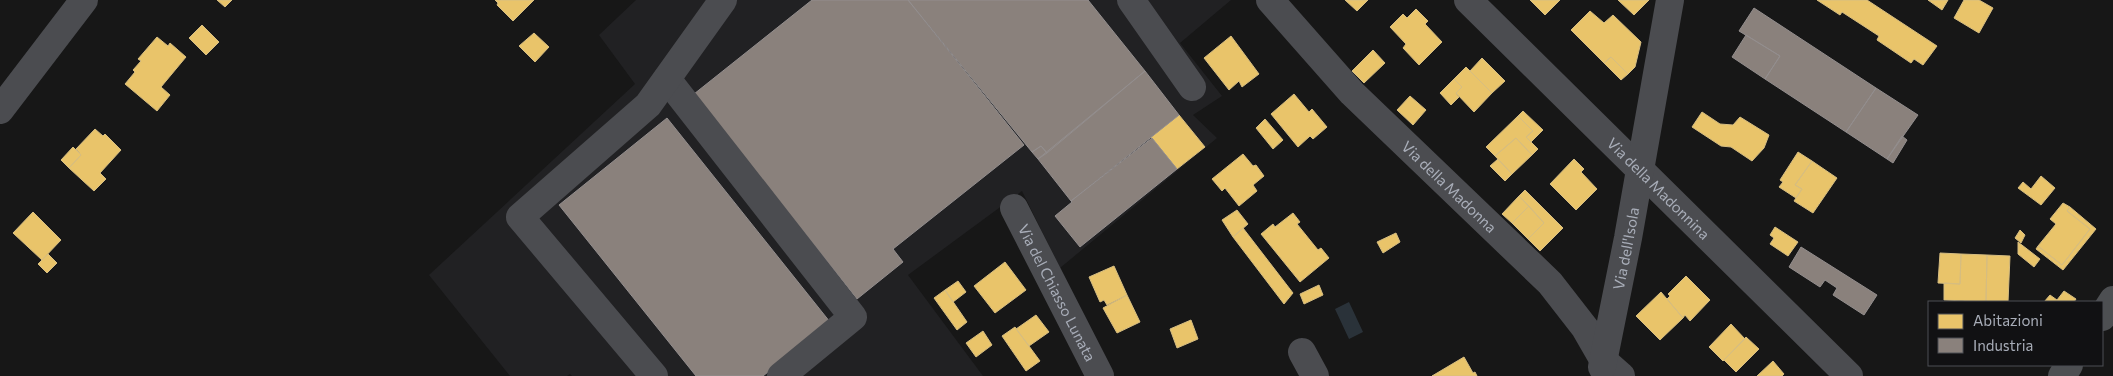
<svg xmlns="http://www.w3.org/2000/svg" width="2113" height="376" viewBox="0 0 2113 376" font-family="Commissioner,sans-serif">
<rect width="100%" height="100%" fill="#171717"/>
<path fill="#212123" d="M636,0H1231L1180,43L1222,96L1193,115L1217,138L1060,268L1022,191L908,275L983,376H572L570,374L567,376H510L429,275L635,84L599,35Z"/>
<path fill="#2a3239" d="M1349,302L1363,332L1349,339L1335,309Z"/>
<path fill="#e9c46a" stroke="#d6bd81" d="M217,0H232L225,7Z
M495,0H534L513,21L497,5L498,3Z
M1345,0H1368L1357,11Z
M1530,0H1560L1545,15Z
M1618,0H1649L1634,15Z
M1817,0H1867L1937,46L1923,65L1914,59L1911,63L1877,40L1879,36L1842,12L1840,15Z
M1928,0H1948L1942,10Z
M1964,0H1979L1993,8L1979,33L1954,18Z
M1416,9L1428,21L1425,24L1442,42L1419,65L1403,48L1406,44L1390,27L1403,14L1407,18Z
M1590,11L1604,23L1613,15L1641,42L1635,67L1628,74L1611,57L1604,63L1571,30Z
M202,25L219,42L206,55L189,38Z
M534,33L549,47L535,62L519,46Z
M1231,36L1259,74L1242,87L1239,81L1229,90L1204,58Z
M157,37L168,46L170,43L186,57L161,87L170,95L157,111L125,84L135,72L133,70L141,61L138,59Z
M1373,50L1385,63L1364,83L1352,71Z
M1611,57L1628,74L1621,80L1604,63Z
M1482,58L1505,81L1492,93L1470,71Z
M1466,67L1492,93L1474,112L1456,93L1462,87L1454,79Z
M1454,79L1462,87L1456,93L1459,97L1451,105L1440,93Z
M1294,94L1309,112L1312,109L1327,127L1313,139L1310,136L1298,147L1271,114Z
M1410,96L1426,110L1413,125L1397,110Z
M1523,111L1543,130L1531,142L1526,137L1533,131L1518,116Z
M1702,112L1720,124L1733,125L1740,117L1769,135L1764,148L1752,161L1731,147L1721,146L1692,127Z
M1179,115L1205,147L1177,169L1151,137Z
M1518,116L1533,131L1526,137L1538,149L1532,155L1516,138L1495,156L1486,147Z
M1265,119L1283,140L1273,149L1256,128Z
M95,129L103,136L105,134L121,150L100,173L106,179L94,191L69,168L81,155L76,149Z
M1516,138L1532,155L1512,174L1495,156Z
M73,147L81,155L69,168L61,160Z
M1798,152L1812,161L1795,185L1802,189L1796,198L1779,187L1783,182L1780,180Z
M1243,154L1253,166L1256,165L1264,176L1253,185L1257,191L1239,206L1225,188L1222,191L1212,179Z
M1498,159L1512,174L1505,181L1490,166Z
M1574,159L1584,169L1581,172L1597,189L1576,210L1550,184Z
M1812,161L1837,178L1813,213L1794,201L1802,189L1795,185Z
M2041,176L2055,188L2041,205L2018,188L2023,182L2031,189Z
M1525,190L1563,228L1540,251L1528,239L1544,223L1519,196Z
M1519,196L1529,206L1512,223L1502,214Z
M2063,203L2070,207L2067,211L2090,229L2062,265L2038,246L2056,224L2050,219Z
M1529,206L1544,223L1528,239L1512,223Z
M2070,207L2096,229L2063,270L2036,249L2038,246L2062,265L2090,229L2067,211Z
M1237,210L1248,224L1233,237L1222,220Z
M33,212L61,240L42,260L13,233Z
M1293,213L1300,222L1297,224L1318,250L1321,248L1329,258L1300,282L1261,234L1273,224L1275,227Z
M1775,227L1798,242L1788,256L1770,244L1774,238L1770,235Z
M1243,228L1293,293L1284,304L1233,237Z
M2020,230L2025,235L2021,243L2015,238Z
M1396,233L1400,242L1383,253L1377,242Z
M2018,242L2040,259L2034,267L2018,254Z
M1940,253L1961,254L1960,284L1938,283Z
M48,254L57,263L47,273L38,264Z
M1961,254L1987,255L1986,302L1944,300V283L1960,284Z
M1987,255L2010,256L2008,302H1986Z
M1005,262L1026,290L995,313L974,286Z
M1114,266L1127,295L1107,305L1104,300L1100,302L1089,277Z
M1686,276L1710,300L1690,321L1685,315L1683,318L1667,299L1670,296L1668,294Z
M958,281L966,292L953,302L945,290Z
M1319,285L1323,295L1304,304L1300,294Z
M945,290L967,322L957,330L934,298Z
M2064,291L2076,299L2074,302H2044L2050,295L2057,300Z
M1661,292L1683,318L1660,340L1636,316Z
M1127,295L1140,322L1117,333L1103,308Z
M1036,315L1049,332L1029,346L1016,329Z
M1191,320L1198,339L1177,348L1170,329Z
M1731,324L1745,339L1723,361L1709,347Z
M1015,327L1040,361L1026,371L1002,336Z
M983,331L992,345L976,357L966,343Z
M1746,337L1759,349L1736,372L1724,360Z
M1464,357L1473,373L1475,372L1477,376H1432Z
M1773,361L1784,374L1782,376H1757Z"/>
<path fill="#8a817c" stroke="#938e8e" d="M812,0H908L1024,145L893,249L903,262L857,299L694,94Z
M908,0H1088L1145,71L1047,153L1041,146L1032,152Z
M1754,8L1876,88L1846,132L1765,79L1780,56L1739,31Z
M1746,35L1780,56L1765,79L1732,57Z
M1145,71L1179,115L1071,201L1038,159Z
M1876,88L1918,115L1887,159L1846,132Z
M667,118L830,322L763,376H696L559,205Z
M1902,136L1907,140L1893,163L1887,159Z
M1152,138L1177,169L1080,247L1055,216L1072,202L1071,201Z
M1041,146L1047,153L1038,159L1032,152Z
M1801,247L1877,295L1864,315L1833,295L1837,288L1825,280L1820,287L1789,267Z"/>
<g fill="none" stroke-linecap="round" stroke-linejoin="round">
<g stroke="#4b4c50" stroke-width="28">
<path d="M1131,0L1192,87"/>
<path id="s1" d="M1270,0L1352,93L1550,283L1585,328L1604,361L1621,376"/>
<path id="s2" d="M1468,0L1849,376"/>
<path d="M667,79L853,317L781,376"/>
<path d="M0,110L84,0"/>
<path id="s3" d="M1014,208L1100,376"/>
<path d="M1302,352L1315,376"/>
<path id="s4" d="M1602,367L1628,238L1670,0"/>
<path d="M654,376L520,217L648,105L723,0"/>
</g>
<path stroke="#4d4f52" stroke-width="28" d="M2102,317L2113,300
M2062,376L2069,365"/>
</g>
<g text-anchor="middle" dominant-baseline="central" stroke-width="5" stroke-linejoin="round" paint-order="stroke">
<g font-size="15" fill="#a8adb8" stroke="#111113">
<text stroke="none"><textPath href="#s1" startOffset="259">Via della Madonna</textPath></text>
<text stroke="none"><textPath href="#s2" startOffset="268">Via della Madonnina</textPath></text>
<text stroke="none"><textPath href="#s4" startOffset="121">Via dell'Isola</textPath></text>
<text stroke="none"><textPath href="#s3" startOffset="95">Via del Chiasso Lunata</textPath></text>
</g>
</g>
<rect x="1928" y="301" width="175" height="65" fill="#111113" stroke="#4d4f55"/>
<rect x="1938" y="314" width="25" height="15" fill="#e9c46a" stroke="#4d4f55"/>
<text x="1973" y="326" font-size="15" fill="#a8adb8">Abitazioni</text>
<rect x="1938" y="338" width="25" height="15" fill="#8a817c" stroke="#4d4f55"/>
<text x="1973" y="351" font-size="15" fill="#a8adb8">Industria</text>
</svg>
